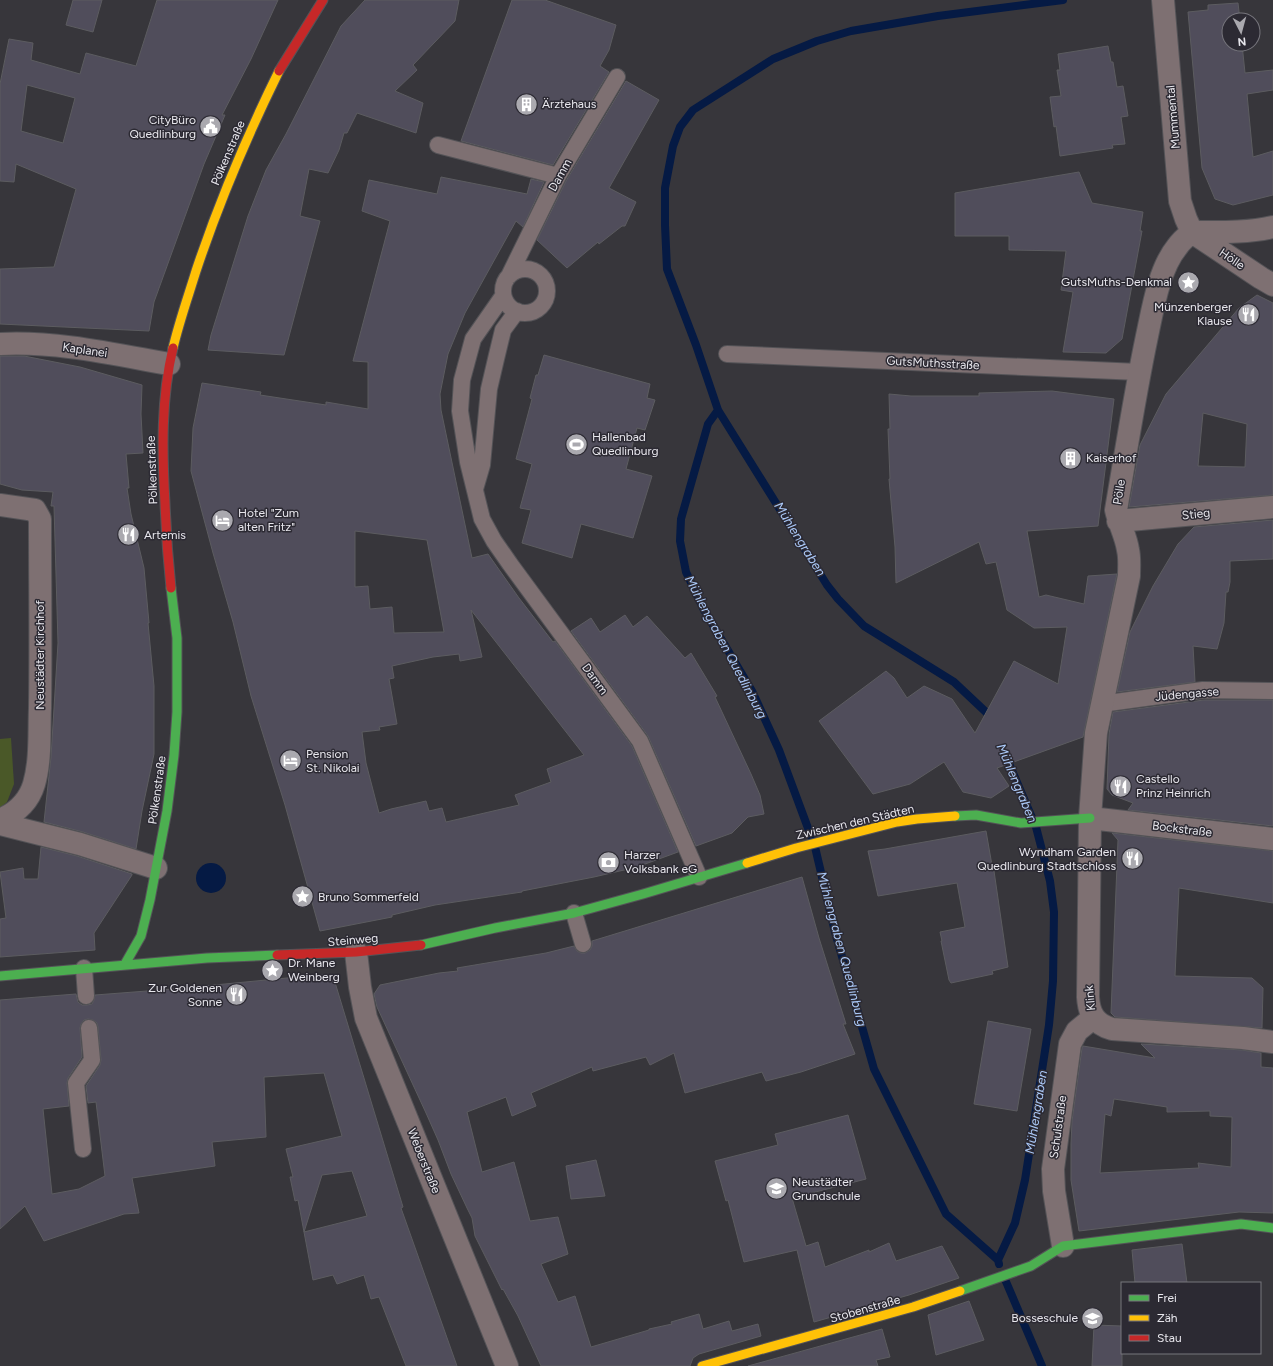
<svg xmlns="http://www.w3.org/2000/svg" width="1273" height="1366" viewBox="0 0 1273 1366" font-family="Figtree,sans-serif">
<rect width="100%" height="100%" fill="#37363b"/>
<path fill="#4a5828" d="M11,738L14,784L7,802L0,808V739Z"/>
<path fill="#051a44" d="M196 878a15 15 0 1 1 30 0a15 15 0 1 1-30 0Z"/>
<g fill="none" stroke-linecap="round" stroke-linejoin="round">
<path stroke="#051a44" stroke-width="8" d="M718,410L708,424L681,519L680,541L686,572L704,610L752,691L779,750L815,847L835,932L874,1069L946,1214L998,1260L999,1264
M991,721L988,714L954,682L864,626L838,599L827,585L718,410L696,345L667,269L665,225V188L673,146L680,127L693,110L773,59L817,41L851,31L938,16L1063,0
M998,1260L1015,1223L1025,1180L1049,1025L1053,981L1054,912L1050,881L1036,827L1005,754
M1004,1277L1042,1366"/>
</g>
<path fill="#504d5b" stroke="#5c5c60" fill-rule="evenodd" d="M73,0H102L93,32L66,25Z
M157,0H278L251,59L222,115H225L204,164L154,302L149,331L0,324V269L54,267L76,189L16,164L14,182L0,181V84L9,39L33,43L31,60L80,74L86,53L136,66ZM27,85L75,98L63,143L21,131Z
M365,0H459L455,21L413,65L417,70L395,91L423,103L416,133L357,113L347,133H344L339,150L328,173L309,169L300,216L320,221L284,355L208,350L211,335L248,216L266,170L286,134L341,26Z
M512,0H545L616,25L609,50L600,66L609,72L553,165L461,141Z
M1238,3L1240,20H1229V44H1242L1245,73L1273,70V90L1247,94L1253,157L1273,151V195L1233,205L1215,199L1202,168L1188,12L1208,10V5Z
M1108,46L1111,62H1113L1117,87L1123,86L1128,116L1121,117L1125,144L1112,145L1113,148L1060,156L1056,126L1054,127L1050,97L1061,96L1057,70H1060L1058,54Z
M626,81L659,100L609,188L636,202L625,226H622L599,244L598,242L567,268L537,240L566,181Z
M1079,172L1092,203L1143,212L1140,231H1142L1122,339L1106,353L1063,352L1073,292L1061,290L1066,251L1009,250V236H955V193Z
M441,177L527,194L531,179L544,182L523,227L516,221L465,313L448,354L440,394L441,410L472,558L488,554L519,598L553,642L555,641L632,746L678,852L637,867L594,877L522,891V892L435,905L392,915V917L320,931L285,805L251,696L233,622L213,553L191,471L193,428L202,383L261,392L260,395L326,405V402L368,409V362L353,361L390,221L362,211L369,180L437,194ZM355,531L427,540L444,632L394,633L392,607L370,609L368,586L355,587ZM471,610L584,755L547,769L551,782L515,795L519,805L446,822L442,808L429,811L426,801L391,809L379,813L366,763L362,732L380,730L379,727L397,724L389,679L394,678L392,666L433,657L459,654L460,661L482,657Z
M1257,295L1273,303V495L1129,507L1140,445L1166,394L1239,308ZM1203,413L1247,424L1245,467L1198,466Z
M544,355L650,384L647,398L655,400L645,430L637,428L626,469L652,476L633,538L581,524L572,558L522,543L531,510L520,508L532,464L516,459L532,399L530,398L536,375H538Z
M0,356H24L80,367L142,385L141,414L143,453L126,454L129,488H127L131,514L144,568L149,623H148L154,686V754L142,811L136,849L83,832L44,822L51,757L58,643L54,506H51L53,492L22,490L0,484Z
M1052,391L1114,399L1098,526L1027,531L1039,597L1046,595L1084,604L1088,576L1117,574L1083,737L997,768L1009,786L991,798L963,792L944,762L910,784L873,794L819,721L886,671L894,678L907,698L924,686L952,699L975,733L1014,661L1058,684L1067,627L1034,628L1007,610L996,562L986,564L979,542L896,583L895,547L889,479H890L888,429H890L889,394L911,396H979V393Z
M1273,520V559L1230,561V582L1228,592H1226L1224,623L1217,649L1193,646L1195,682L1117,692L1130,632L1153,586L1178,544L1194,527Z
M625,615L633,627L647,616L685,658L691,653L717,696L715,697L751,774L760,795L764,814L748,817L732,833L696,846L648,736L571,631L591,618L600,632Z
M1204,700H1273V826L1128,810L1133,803L1112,795L1107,789L1109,734L1113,712Z
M986,831L993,871H994L1008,967L992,971L993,974L951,983L949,980L941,941H942L940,932L965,927L957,883L878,896L868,851L885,849Z
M1112,833L1273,851V903L1179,888L1175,976L1252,978L1263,988L1262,1028L1115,1017L1111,1013L1118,840Z
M41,847L77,856L132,874V875L94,933L95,950L0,957V919L6,918L0,872L23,868L24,879H38Z
M802,877L819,938L846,1024H843L855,1054L801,1072L766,1081L762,1072L685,1093L674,1053L650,1065L646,1057L593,1071L592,1067L531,1093L536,1106L512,1116L506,1097L467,1112L482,1172L514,1162L530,1221L558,1217L568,1254L541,1264L558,1302L575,1296L591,1347L649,1330V1329L672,1324L671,1322L699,1314L703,1329L729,1321L732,1331L758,1324L761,1336L699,1354L693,1358L690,1366H541L518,1316L503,1289L502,1290L475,1236L472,1218L467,1208L451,1174L438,1140L426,1113L377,1007L374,994L380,985L439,973L458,971L457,968L546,953L574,946L577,951L581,953H585L590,950L592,946V941Z
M318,975H325L334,979L403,1207L401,1208L457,1366H406L379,1297L371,1299L364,1275L337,1284L333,1275L313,1280L298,1200L295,1201L290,1177H293L286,1149L342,1136L324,1073L264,1077L266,1137L212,1142L215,1166L132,1178L139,1213L124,1214L44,1241L25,1206L0,1229V1000L76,994L78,1002L82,1005H87L92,1004L94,1000L95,995L173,989ZM88,1019L93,1020L97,1023L98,1027L101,1060L100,1065L86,1086L88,1103L96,1102L105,1176L79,1189L52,1194L43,1109L69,1106L67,1083L68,1078L82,1057L80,1028L81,1024L84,1020ZM352,1171L367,1216L304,1232L322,1175Z
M988,1021L1031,1029L1017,1111L974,1104Z
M1141,1044L1242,1050L1261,1053V1067L1273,1068V1213L1239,1212L1079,1231L1071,1180V1144L1072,1121L1082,1048L1083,1046L1155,1058ZM1114,1099L1167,1107V1112L1210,1111V1116L1232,1117L1231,1167L1198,1163L1199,1168L1100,1173L1105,1114L1111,1116Z
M848,1115L866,1179L792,1198L806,1246L818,1242L825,1267L869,1250V1252L889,1243L896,1261L942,1246L959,1278L909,1295L814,1322L797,1250L744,1262L728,1200L726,1201L715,1161L778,1145L775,1134Z
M596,1160L605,1196L571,1199L566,1166Z
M1182,1244L1187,1283H1135L1132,1250Z
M969,1301L984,1340L936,1355L928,1315Z
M1094,1325L1122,1326V1366H1092Z
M882,1329L890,1357L876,1360L878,1366H748Z"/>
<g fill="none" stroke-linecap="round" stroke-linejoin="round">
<defs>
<path id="lane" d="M438,145L558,176
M503 291a22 22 0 1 1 44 0a22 22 0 1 1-44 0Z
M509,276L558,176L617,77
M503,296L473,339L462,380L460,411L468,462L482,519L494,541L510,564L640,741L699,877
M727,354L1139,372
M475,489L482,465L489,389L496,359L503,330L517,311
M1101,704L1203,690L1273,691
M574,913L583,944
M84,968L86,996
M83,1149L76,1083L92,1060L89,1028"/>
<path id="street" d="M1163,0L1180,201L1186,219L1192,232L1261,278L1273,285
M1273,227C1247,233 1219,232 1192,232C1187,236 1181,241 1177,247C1159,269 1153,308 1147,336C1135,393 1126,452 1116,510C1119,524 1126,536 1128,550C1130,558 1129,567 1129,576L1096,733L1090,818L1088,997C1089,1014 1095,1024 1112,1029L1243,1038L1273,1042
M0,344C56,341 113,354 169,364
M0,505L35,510L40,519C40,582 41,645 40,708C39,732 41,760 34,784C29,801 16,813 0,820
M1118,521L1273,507
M1090,818L1273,839
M0,824L80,844L156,868
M356,952L360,987L366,1018L507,1366
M1063,1246L1054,1191L1053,1169L1070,1044L1077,1031L1093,1018"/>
<path id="fast" d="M955,816L976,815L1021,823L1090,818
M421,945L495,928L574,913L643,894L747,863
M125,964L141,936L150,900L167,811L174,755L177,712V638L171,588
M0,976L207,958L277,955
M960,1291L1031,1266L1063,1246L1241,1224L1273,1228"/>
<path id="slow" d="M173,348C179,322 188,297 196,271C219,202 247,136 279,71
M747,863L796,848L897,822L917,819L955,816
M702,1366L913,1307L960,1291"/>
<path id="jam" d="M279,71L323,0
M171,588C168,560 166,531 165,503C162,451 161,398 173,348
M277,955L356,952L421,945"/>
</defs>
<use href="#lane" stroke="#545357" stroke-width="18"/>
<use href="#street" stroke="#545357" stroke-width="24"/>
<use href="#fast" stroke="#545357" stroke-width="11"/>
<use href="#slow" stroke="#545357" stroke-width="11"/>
<use href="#jam" stroke="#545357" stroke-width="11"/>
<use href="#lane" stroke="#7e7072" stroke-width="16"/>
<use href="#street" stroke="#7e7072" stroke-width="22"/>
<use href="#fast" stroke="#4caf50" stroke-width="9"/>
<use href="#slow" stroke="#ffc107" stroke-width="9"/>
<use href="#jam" stroke="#c62828" stroke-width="9"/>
</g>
<defs>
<symbol id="building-disc" viewBox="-11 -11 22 22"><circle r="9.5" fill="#aaa9af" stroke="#2c2a33"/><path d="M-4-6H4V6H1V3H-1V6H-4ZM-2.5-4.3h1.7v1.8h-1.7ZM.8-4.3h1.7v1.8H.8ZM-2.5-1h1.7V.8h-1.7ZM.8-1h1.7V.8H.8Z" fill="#fff"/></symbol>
<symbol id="civic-disc" viewBox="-11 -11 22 22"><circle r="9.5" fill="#aaa9af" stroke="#2c2a33"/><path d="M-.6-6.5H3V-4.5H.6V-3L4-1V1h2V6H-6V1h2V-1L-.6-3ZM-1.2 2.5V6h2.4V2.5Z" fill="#fff"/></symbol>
<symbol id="sight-disc" viewBox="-11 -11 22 22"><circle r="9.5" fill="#aaa9af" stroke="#2c2a33"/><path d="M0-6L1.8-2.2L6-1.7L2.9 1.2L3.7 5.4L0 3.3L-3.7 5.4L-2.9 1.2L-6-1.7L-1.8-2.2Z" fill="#fff"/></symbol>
<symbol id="restaurant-disc" viewBox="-11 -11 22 22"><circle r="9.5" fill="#aaa9af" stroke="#2c2a33"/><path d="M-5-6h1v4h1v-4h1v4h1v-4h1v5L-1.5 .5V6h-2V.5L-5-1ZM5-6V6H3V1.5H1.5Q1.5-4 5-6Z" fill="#fff"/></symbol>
<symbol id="stadium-disc" viewBox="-11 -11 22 22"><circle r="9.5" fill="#aaa9af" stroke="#2c2a33"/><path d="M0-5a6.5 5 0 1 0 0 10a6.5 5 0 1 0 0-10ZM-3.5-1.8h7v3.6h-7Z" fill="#fff"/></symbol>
<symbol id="hotel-disc" viewBox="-11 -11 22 22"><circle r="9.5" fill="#aaa9af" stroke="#2c2a33"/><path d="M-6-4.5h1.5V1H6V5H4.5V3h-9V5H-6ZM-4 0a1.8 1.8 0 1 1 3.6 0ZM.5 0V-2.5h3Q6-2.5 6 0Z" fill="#fff"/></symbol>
<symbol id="bank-disc" viewBox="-11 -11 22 22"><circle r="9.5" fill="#aaa9af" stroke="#2c2a33"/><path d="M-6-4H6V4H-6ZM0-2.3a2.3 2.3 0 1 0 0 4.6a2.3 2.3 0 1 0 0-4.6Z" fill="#fff"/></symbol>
<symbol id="school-disc" viewBox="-11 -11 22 22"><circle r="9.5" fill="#aaa9af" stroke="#2c2a33"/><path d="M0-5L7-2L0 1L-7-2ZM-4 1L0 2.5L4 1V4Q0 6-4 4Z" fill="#fff"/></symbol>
</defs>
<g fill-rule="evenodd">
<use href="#building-disc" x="514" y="92" width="25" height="25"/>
<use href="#civic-disc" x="198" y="114" width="25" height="25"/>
<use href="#sight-disc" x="1176" y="270" width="25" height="25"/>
<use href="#restaurant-disc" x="1236" y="302" width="25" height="25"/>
<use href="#stadium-disc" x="564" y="432" width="25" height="25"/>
<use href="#building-disc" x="1058" y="446" width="25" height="25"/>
<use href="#hotel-disc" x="210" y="508" width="25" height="25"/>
<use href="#restaurant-disc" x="116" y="522" width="25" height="25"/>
<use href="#hotel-disc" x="278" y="748" width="25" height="25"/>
<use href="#restaurant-disc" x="1108" y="774" width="25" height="25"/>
<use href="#restaurant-disc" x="1120" y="846" width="25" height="25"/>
<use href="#bank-disc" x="596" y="850" width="25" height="25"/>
<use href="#sight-disc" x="290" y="884" width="25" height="25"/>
<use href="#sight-disc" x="260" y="958" width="25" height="25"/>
<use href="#restaurant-disc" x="224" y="982" width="25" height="25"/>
<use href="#school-disc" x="764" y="1176" width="25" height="25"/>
<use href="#school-disc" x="1080" y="1306" width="25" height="25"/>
</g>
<g text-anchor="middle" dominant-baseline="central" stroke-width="3" stroke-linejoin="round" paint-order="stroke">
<g font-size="12" fill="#e8e7ed" stroke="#2c2a33" text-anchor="start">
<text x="542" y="104">Ärztehaus</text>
<text x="196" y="120" text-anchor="end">CityBüro<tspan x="196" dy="14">Quedlinburg</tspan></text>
<text x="1172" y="282" text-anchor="end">GutsMuths-Denkmal</text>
<text x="1232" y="307" text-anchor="end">Münzenberger<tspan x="1232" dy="14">Klause</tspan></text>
<text x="592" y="437">Hallenbad<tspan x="592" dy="14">Quedlinburg</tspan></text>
<text x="1086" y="458">Kaiserhof</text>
<text x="238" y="513">Hotel "Zum<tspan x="238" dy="14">alten Fritz"</tspan></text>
<text x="144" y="535">Artemis</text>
<text x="306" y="754">Pension<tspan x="306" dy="14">St. Nikolai</tspan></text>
<text x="1136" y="779">Castello<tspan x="1136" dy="14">Prinz Heinrich</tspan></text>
<text x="1116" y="852" text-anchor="end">Wyndham Garden<tspan x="1116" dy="14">Quedlinburg Stadtschloss</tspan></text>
<text x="624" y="855">Harzer<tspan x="624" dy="14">Volksbank eG</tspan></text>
<text x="318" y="897">Bruno Sommerfeld</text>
<text x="288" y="963">Dr. Mane<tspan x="288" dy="14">Weinberg</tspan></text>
<text x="222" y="988" text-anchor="end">Zur Goldenen<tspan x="222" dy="14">Sonne</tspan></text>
<text x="792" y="1182">Neustädter<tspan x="792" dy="14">Grundschule</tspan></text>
<text x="1078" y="1318" text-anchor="end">Bosseschule</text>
</g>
<g font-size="12" fill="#e8e7ed" stroke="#2c2a33">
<text transform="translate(1173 117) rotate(-95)">Mummental</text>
<text transform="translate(228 153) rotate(-67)">Pölkenstraße</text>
<text transform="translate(560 175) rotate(-61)">Damm</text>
<text transform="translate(1232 259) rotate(34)">Hölle</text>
<text transform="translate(85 350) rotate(8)">Kaplanei</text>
<text transform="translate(933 363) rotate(3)">GutsMuthsstraße</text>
<text transform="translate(152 470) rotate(-92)">Pölkenstraße</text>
<text transform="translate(1119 492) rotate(-81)">Pölle</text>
<text transform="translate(1196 514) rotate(-6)">Stieg</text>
<text transform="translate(40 655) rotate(-90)">Neustädter Kirchhof</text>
<text transform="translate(595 679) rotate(54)">Damm</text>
<text transform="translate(1187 694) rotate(-5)">Jüdengasse</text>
<text transform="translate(157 790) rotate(-82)">Pölkenstraße</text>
<text transform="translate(855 822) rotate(-13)">Zwischen den Städten</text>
<text transform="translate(1182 829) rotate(7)">Bockstraße</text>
<text transform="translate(353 940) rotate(-5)">Steinweg</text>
<text transform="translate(1090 998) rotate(-96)">Klink</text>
<text transform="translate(1058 1127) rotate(-82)">Schulstraße</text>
<text transform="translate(424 1161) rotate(68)">Weberstraße</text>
<text transform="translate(865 1309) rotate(-16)">Stobenstraße</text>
</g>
<g font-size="13" font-style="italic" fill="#abc9f8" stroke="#2c2a33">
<text transform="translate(800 539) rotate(58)">Mühlengraben</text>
<text transform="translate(726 647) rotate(62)">Mühlengraben Quedlinburg</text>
<text transform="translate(1017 783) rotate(67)">Mühlengraben</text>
<text transform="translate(842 949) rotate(75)">Mühlengraben Quedlinburg</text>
<text transform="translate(1036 1112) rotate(-81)">Mühlengraben</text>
</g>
</g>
<rect x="1121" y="1282" width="140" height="72" fill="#2c2a33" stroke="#77767d"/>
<rect x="1129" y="1295" width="20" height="6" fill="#4caf50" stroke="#77767d"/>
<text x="1157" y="1302" font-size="12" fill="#e8e7ed">Frei</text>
<rect x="1129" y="1315" width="20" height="6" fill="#ffc107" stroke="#77767d"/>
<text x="1157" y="1322" font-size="12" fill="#e8e7ed">Zäh</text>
<rect x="1129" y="1335" width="20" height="6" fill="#c62828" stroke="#77767d"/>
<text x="1157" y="1342" font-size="12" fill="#e8e7ed">Stau</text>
<g transform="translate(1241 32) rotate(174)"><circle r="19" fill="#2c2a33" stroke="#77767d"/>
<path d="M0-3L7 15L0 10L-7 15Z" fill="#aaa9af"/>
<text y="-6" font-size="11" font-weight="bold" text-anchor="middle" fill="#e8e7ed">N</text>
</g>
</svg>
